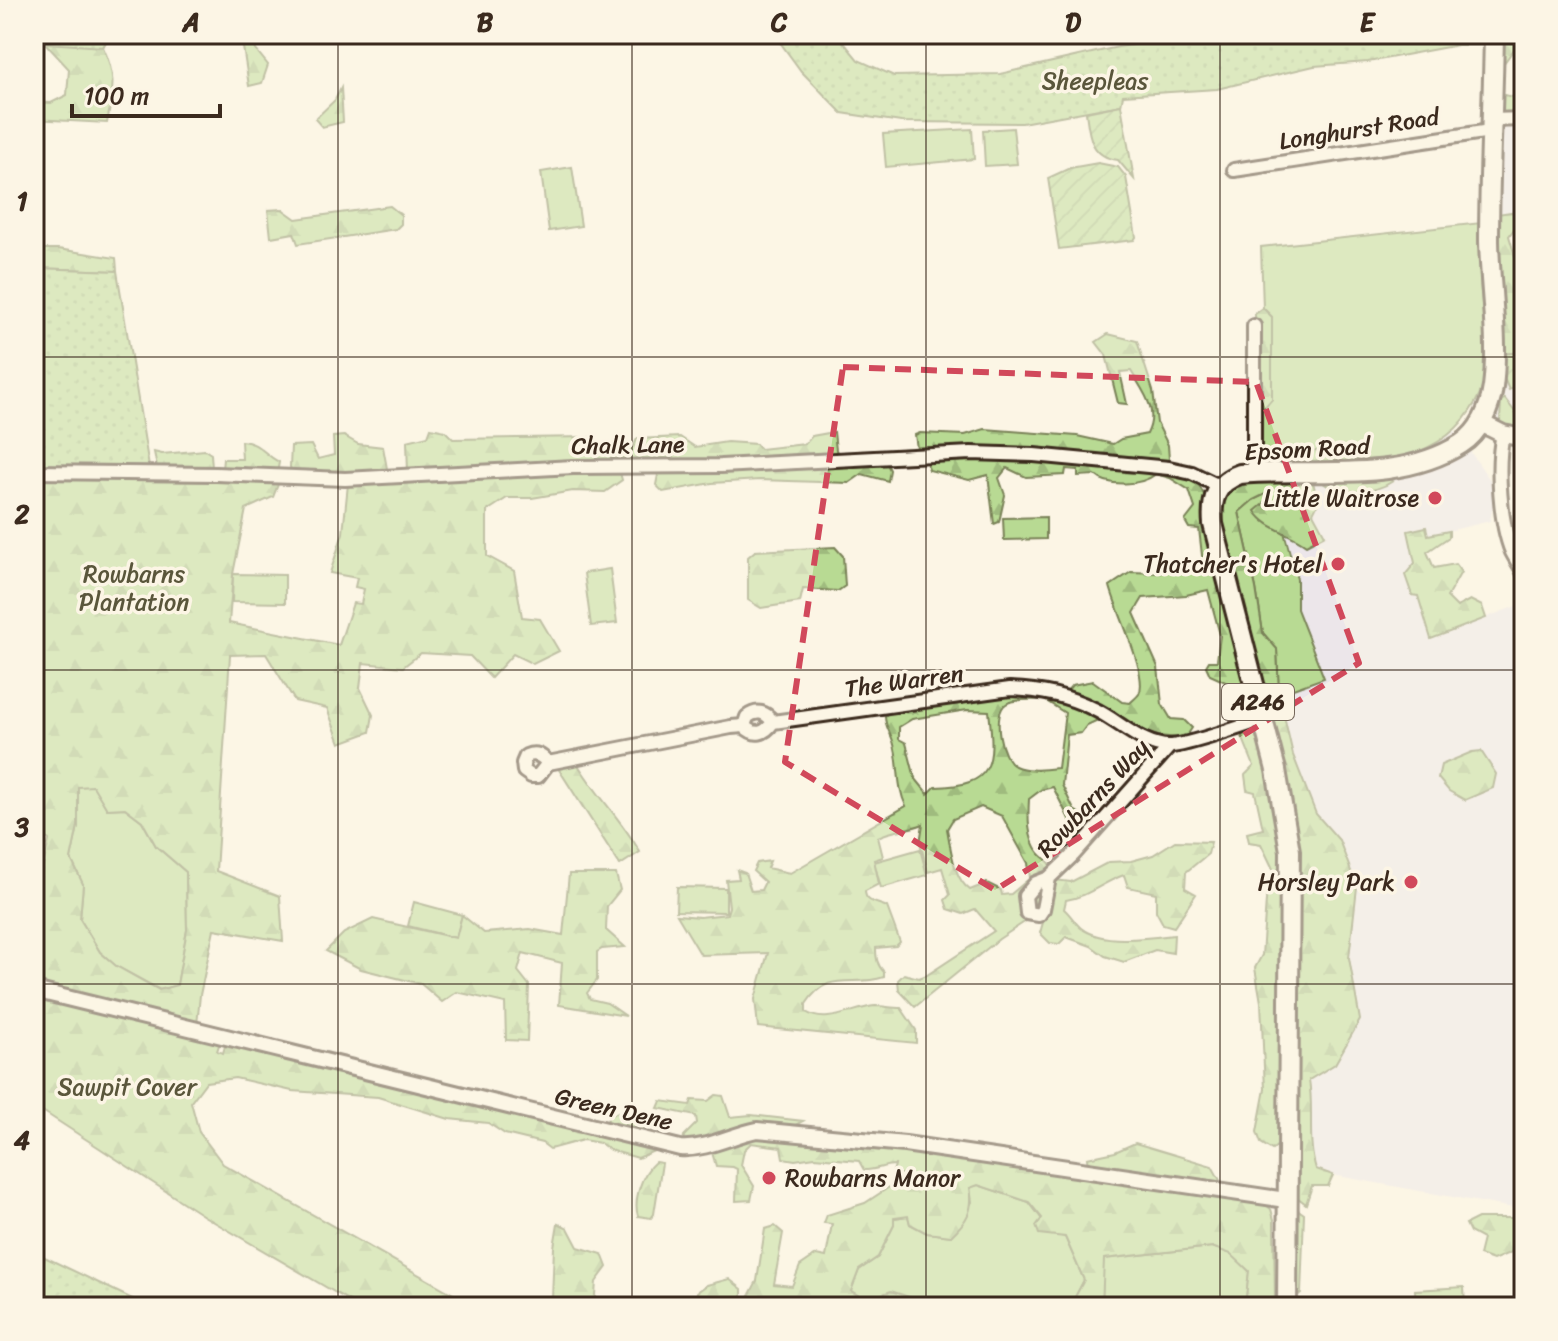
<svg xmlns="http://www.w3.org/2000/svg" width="1558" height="1341" viewBox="0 0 1558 1341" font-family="Sriracha,sans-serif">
<defs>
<pattern id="forest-firs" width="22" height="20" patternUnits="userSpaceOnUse" patternTransform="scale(2)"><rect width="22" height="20" fill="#b8da93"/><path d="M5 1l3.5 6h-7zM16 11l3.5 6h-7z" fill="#9fbb7e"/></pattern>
<pattern id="park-dots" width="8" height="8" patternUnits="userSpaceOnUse" patternTransform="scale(2)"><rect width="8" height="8" fill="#b8da93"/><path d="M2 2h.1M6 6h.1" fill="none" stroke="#9fbb7e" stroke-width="1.8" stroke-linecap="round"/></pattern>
<pattern id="garden-furrows" width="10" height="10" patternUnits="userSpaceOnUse" patternTransform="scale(2)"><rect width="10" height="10" fill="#b8da93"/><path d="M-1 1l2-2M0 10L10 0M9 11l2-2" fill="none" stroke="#9fbb7e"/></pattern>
</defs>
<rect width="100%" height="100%" fill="#fcf5e5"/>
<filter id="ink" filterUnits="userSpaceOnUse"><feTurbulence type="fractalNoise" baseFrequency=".0125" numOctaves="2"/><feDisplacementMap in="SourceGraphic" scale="16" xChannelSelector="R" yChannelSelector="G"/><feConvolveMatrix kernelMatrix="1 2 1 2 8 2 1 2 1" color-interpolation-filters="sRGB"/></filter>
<g filter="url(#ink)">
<path fill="#ece6ea" d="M1495,124H1524V210L1497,213Z
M1524,352V433L1505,427L1473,407L1479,398L1485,377Z
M1455,430L1490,480L1494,499L1490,521L1427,536L1408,532L1419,586L1438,636L1524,603V1210L1333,1175L1297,1162L1298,850L1286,772L1242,615L1223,498L1330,465L1398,458L1427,450Z"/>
<path fill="#b8da93" stroke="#7a8258" stroke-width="2" d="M1013,128L1017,164L985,166L983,130Z
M972,129L974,159L886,167L883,134Z
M572,167L581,226L549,231L541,172Z
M1481,223C1482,242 1479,260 1480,279C1481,312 1491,344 1485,377C1483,390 1477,401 1470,411C1429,475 1332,465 1265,464L1261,460L1262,410L1272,399V317L1263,308L1261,247Z
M1505,399L1515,412L1523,433L1505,427L1500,422L1501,400Z
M1384,476L1393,481C1373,495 1338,495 1318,480Z
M1266,494L1277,528L1284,532L1297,579V609L1324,678L1279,694L1277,650L1263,633L1256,588L1239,512L1253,500Z
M1046,517V539L1004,540L1003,518Z
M610,569L617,623L591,626L584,573Z
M233,574L285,575V603L232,602Z
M77,786H94L107,809L125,808L142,821L156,846L186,872L187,930L177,985L160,990L116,966L100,952L80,919L83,885L71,859L78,826Z
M920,849L927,875L881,888L874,862Z
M677,887L726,888V912L676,911Z
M414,902L462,915L456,938L408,926Z
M978,1185L1029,1202L1053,1234L1065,1237L1084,1280L1074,1299L1077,1307H932L927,1303L866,1300L851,1291L859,1270L878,1257L894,1225V1218L908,1216L910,1224L927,1233L951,1236L972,1202L970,1187Z
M1212,1247L1232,1254L1249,1271L1245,1307H1102L1103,1259Z
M1464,1287L1465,1307H1416L1415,1290Z"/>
<path fill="url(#forest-firs)" stroke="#7a8258" stroke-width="2" fill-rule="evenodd" d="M34,34H110L103,47C117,77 113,91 107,123L34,119V102L51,103L67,95L69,69L45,43L34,42Z
M241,34H253L256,50L268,65L262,83L249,86Z
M1499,34H1524V45H1517L1504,63L1502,83Z
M341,88L343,122L322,127L315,119L335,100Z
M1498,93L1512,97L1524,104V116H1502L1497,109Z
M390,206L401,215V224L396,229L298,244L294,233L271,237L268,210L282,209L296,219Z
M1524,210V226L1514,229L1509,236L1515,256L1524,267V352L1502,354L1497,214Z
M34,249H58L116,258L117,271L34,268Z
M1263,308L1272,317V399L1262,410L1257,405L1255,314Z
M1108,334L1137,341L1153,391L1157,423L1168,445L1169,459L1164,463L1021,449L921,453L917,448L915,435L920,433L965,435L985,429L1077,436L1113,444L1121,439L1147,434C1159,410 1144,393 1131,371L1120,372L1127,404L1118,403L1106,355L1096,342Z
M431,428L445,431L453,439L590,437L601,448L633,447L637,439L680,437L695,447L727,442L756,444L760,449L805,444L812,436L834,432L836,450L840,457L408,473L407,441L428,436Z
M344,436L358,444L383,447L388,474L295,475L290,467L291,446L311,445L318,459L334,455L333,437Z
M241,441C260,442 264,455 279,462L277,474L222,469L223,459H242Z
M1334,448L1343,463L1265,464L1261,460Z
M205,450L211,454L212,468L209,470H160L157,467L154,452L162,454Z
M966,456L1161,469L1195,478L1206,498L1249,699L1236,700L1230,684L1210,675L1206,666L1209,661H1217L1220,635L1208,590L1186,595L1143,598L1134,613L1158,667L1162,704L1171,719L1184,720L1192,728L1186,737C1148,740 1133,726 1102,707C1091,701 1078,696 1067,691L1072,685L1093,681L1122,702L1130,703C1133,700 1137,697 1139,694C1149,675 1116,611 1110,586L1131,572L1158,573L1203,564L1199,529L1189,528L1185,521L1195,508L1189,490L1170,478L1156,474C1142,485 1109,488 1095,475L1078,476V470L1066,469L1065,475L1026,477L1007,468L999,478L1005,495L999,522L994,524L988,475L969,480L929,470L927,463L932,458Z
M886,462L890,470L888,481L862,474L849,483L759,480L712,483L663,492L656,485L659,470Z
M619,469L622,480L605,492L573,491L532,498H507L487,511V556L514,571L522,617L540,619L559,651L533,664L513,654L491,678L470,656L421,653L403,667L363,663L360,688L373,715L370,732L340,743L327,708L295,701L266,654L230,655L216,871L280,896L283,941L214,929L200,995L197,1025L34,987V923L39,916L37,891L49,840L34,827V479C116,479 197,477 279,482L273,497L246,509L233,574L229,623L339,645L353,603L361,604L364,589L355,587L357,578L330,573L343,533L348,484ZM93,786L107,809L125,808L142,821L156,846L186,872L187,930L177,985L159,990L116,966L100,952L80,919L83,884L71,859L78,826V787Z
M1246,477L1306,478L1313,482L1318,503L1313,513L1325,535L1306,545C1289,532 1266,529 1255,511L1268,500L1265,494L1253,500L1239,512L1256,588L1263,633L1277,649L1279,694L1293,755L1316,814L1339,840L1357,887L1349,958L1360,1020L1335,1064L1309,1080C1314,1109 1307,1141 1316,1169L1333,1175L1328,1186H1312L1306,1204L1297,1197L1298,850L1286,772L1242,615L1219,515L1223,498Z
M1426,527L1428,535L1449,531V537L1427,552L1434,568L1455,564L1461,572L1447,597L1457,607L1470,600L1482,606L1486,618L1431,639L1418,596L1412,595L1405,575L1415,563L1408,531Z
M835,547L843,556L845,586L838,591L803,589L800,602L761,608L748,600V557L755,551Z
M1000,693L1045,694L1095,714L1098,720L1087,725L1081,733L1067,735L1062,785L1074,810L1096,823L1080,841L1053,787L1041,790L1029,799C1028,816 1027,839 1039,853C1045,860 1049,860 1053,868L1036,909L1026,921L999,939L915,1007L899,990L898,980L904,974L919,978L927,975L994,931L975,909L963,914L948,909L945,900L950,895L942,868L928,872L920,843L923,824C909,830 892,830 878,837L883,857L874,860L879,884L865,891C865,903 877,902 887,907L900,942L896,946L876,948C876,958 877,965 884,972V977C852,988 829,968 806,1004V1012C826,1026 853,1008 875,1006C883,1006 892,1008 901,1008L916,1030V1043L758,1027L755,999L768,953L701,955L677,915L700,917L727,914L729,907L726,880L739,879L737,870L745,873L751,891L761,890L765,882L753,871L757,863L770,861L767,868L790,873L906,806C896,786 900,762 893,741C890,731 885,727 885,716L891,709ZM1043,699L1065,713L1058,768C1044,769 1028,772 1015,766C1000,759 992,713 1006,704C1014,698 1033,701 1043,699ZM967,710L989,711C995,763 995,786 935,787L928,794L915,778L906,743L899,739V727L912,719ZM981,807L1002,816L1028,863L1030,878L1011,894L1002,895L1001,890L987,883L970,890C953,878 951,848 947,829L953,819Z
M1257,726L1261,728L1286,868L1274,871L1261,844L1249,842L1247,833L1263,829L1255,792L1247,790L1245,775L1254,766L1242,736L1244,731Z
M1481,751L1496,774L1493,788L1465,800L1449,791L1438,778L1441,765L1472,752Z
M577,763C596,795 622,820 640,852L620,865L558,768Z
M1175,841L1211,842L1208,854L1186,872L1185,888L1196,894L1174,927L1163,924L1156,911V893L1128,887L1124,875C1101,883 1090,896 1066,900L1064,909C1071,915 1075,923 1081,928C1102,945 1149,938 1174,935L1173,953L1155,950L1124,962L1105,956L1091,946L1066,937L1059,944L1050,943L1040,933L1055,880L1071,882L1109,862L1131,861L1153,855Z
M569,874H616L620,890L607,906L606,930L625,947L602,949L597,952V980L587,993L590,999L607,1003L626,1016L559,1005L562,963L523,953L518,971L529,985L527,1041L506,1040L505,1003L457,992L442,1002L421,984L361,969L326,951L344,933L373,919L456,938L462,915L484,933L530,929L563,935Z
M1274,880L1285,883L1279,1144L1272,1150L1261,1143L1257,1132L1265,1089L1261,1002L1255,968L1262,955L1267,887Z
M34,994L220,1042L217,1051L223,1053L226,1043L656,1146V1150L638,1158L610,1150L600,1143L583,1140L550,1149L542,1143L505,1134L488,1123L449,1119L378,1097L292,1091L235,1078L206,1082L191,1102L199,1132L223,1164L476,1307H360L204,1216L41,1110L34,1120Z
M716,1095L723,1096L730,1117L751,1115L803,1121L788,1129L683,1143L684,1136L697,1123L696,1116L658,1108L661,1101L690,1105L692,1100L708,1101Z
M634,1106L633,1112L642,1114L644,1134L607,1126L608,1116Z
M758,1134L946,1154L1262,1202L1271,1209L1274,1220L1275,1307H1245L1249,1271L1231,1254L1212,1247L1104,1259L1102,1307H1077L1074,1299L1084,1280L1065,1237L1039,1234L1036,1226L1042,1218L1029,1202L978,1185L970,1188C974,1210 967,1221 951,1236L927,1233L910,1224L908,1216L894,1218V1225L878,1257L859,1270L851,1291L866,1300L891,1291L927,1303L932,1307H753L748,1298L757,1281L765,1229L775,1226L783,1233L774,1284L792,1286L800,1266L816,1255L826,1257L832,1224L824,1223L827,1215L865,1203L891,1186L920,1185L917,1177H909L893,1172L895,1165C884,1165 876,1170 864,1170L859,1161L815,1157L795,1160L783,1158L781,1147L751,1143L744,1150L741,1165L754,1186L751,1200L736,1201L737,1169L733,1167L716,1166L711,1149Z
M1135,1143L1212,1166L1222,1184L1088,1166L1087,1158L1115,1152Z
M655,1162L662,1163L654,1214L651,1218L638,1216C633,1200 642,1173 655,1162Z
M1297,1209L1304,1214L1301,1293L1296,1297L1295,1212Z
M1522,1209L1524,1251L1516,1250L1493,1260L1479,1255L1483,1239L1470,1232L1466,1224L1478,1218H1517Z
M558,1223L568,1228L578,1247L602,1254L607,1267L596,1282L594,1307H554L552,1300L554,1247Z
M729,1279L742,1289V1306L695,1307L697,1292L707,1285Z"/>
<path fill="url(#park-dots)" stroke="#7a8258" stroke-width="2" d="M34,34H110L103,47L34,42Z
M774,34H837L858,60L894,76L1000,74L1118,47L1175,39L1180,34H1489L1488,45H1458L1368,62L1314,66L1217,89L1123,95L1121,105L1022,123L901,122L842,113L801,71Z
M34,268L117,271L149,467L34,466Z
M34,1252L149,1307H34Z"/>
<path fill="url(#garden-furrows)" stroke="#7a8258" stroke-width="2" d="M1121,105L1134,179L1118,160C1090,157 1089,135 1086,112Z
M1098,163L1118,167L1126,177L1136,237L1134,240L1059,249L1048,178L1070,168Z
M1524,352V383L1509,390L1500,369L1502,354Z"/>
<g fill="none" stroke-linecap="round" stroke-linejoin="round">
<defs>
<path id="minor" d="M1491,120L1524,119
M1234,170L1490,131
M1503,434C1496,465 1500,523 1512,552C1516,560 1521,566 1524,574
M34,472L216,474L345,479L573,467L721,466L971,453L1034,455L1169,468L1192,473L1219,486
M1254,473V326
M744,726L747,717C757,709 766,712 773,722
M548,763L538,776H531L524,771L523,763L526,756C536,752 541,755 548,763L731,727L744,726C755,737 765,734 773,722L1010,689C1040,690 1067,695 1094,709C1118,720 1144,748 1172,746C1196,743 1238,727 1263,720
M1049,878L1036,883L1025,896L1027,913L1039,915L1043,909L1049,878L1073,855L1170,746"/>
<path id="tertiary" d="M34,990L680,1148C706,1150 732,1135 757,1130L905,1144L1286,1200"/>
<path id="secondary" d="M1481,423L1503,434L1524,438"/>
<path id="primary" d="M1287,1307L1290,851L1276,770L1213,524C1211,500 1215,483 1240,474C1312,467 1397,485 1461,444C1480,432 1490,408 1493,387C1499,339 1490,289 1489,241C1489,172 1493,103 1494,34"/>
</defs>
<use href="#minor" stroke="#3b2a1e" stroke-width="18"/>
<use href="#tertiary" stroke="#3b2a1e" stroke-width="20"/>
<use href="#secondary" stroke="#3b2a1e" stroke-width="22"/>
<use href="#primary" stroke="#3b2a1e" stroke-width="24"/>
<use href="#minor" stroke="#fcf5e5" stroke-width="12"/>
<use href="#tertiary" stroke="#fcf5e5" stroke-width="14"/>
<use href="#secondary" stroke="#fcf5e5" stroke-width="16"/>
<use href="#primary" stroke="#fcf5e5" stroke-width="18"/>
</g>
</g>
<path d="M0 0H1558V1341H0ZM843,367L1256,382L1359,663L995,890L785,762Z" fill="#fcf5e5" fill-opacity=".55" fill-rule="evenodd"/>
<path fill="none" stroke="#d1495b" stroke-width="6" stroke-dasharray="16 10" stroke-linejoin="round" d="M843,367L1256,382L1359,663L995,890L785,762Z"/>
<path fill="none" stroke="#3b2a1e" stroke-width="2" stroke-opacity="0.55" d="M338,34V1307M632,34V1307M926,34V1307M1220,34V1307M34,357H1524M34,670H1524M34,984H1524"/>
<g fill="#d1495b" stroke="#fcf5e5" stroke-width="3">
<circle cx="1435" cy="498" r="8"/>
<circle cx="1338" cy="564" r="8"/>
<circle cx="1411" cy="882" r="8"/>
<circle cx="769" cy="1178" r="8"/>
</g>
<g text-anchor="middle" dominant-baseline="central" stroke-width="7" stroke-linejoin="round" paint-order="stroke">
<rect fill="#fcf5e5" stroke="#75675a" stroke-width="2" x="1222" y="684" width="72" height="36" rx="6"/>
<g font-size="22" font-weight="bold" fill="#3b2a1e">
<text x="1258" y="702">A246</text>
</g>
<g font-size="24" fill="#5a563b" stroke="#fcf5e5">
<text x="1095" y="81">Sheepleas</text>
<text x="134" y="574">Rowbarns<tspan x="134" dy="28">Plantation</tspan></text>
<text x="127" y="1087">Sawpit Cover</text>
</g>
<g font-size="24" fill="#3b2a1e" stroke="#fcf5e5">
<text transform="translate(1359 129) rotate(-9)">Longhurst Road</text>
<text transform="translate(628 445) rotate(-1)">Chalk Lane</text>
<text transform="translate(1307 449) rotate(-3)">Epsom Road</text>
<text transform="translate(904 681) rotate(-8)">The Warren</text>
<text transform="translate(1093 798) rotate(-47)">Rowbarns Way</text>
<text transform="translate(614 1109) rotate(13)">Green Dene</text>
</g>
<g font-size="24" fill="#3b2a1e" stroke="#fcf5e5" text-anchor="end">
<text x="1419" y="498">Little Waitrose</text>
<text x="1322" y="564">Thatcher's Hotel</text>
<text x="1395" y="882">Horsley Park</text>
<text x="785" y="1178" text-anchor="start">Rowbarns Manor</text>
</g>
</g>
<rect width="1558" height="1341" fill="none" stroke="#fcf5e5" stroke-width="88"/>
<path d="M72 104v12h148v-12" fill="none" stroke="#3b2a1e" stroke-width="4"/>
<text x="84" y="104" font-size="24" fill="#3b2a1e" stroke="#fcf5e5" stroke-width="6" paint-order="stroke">100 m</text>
<rect x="44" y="44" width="1470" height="1253" fill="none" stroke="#3b2a1e" stroke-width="3"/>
<g font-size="26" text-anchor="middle" font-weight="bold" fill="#3b2a1e">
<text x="191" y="31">A</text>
<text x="485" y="31">B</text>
<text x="779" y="31">C</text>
<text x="1073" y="31">D</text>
<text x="1367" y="31">E</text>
<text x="22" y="210">1</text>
<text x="22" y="523">2</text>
<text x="22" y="836">3</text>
<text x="22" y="1149">4</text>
</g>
</svg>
